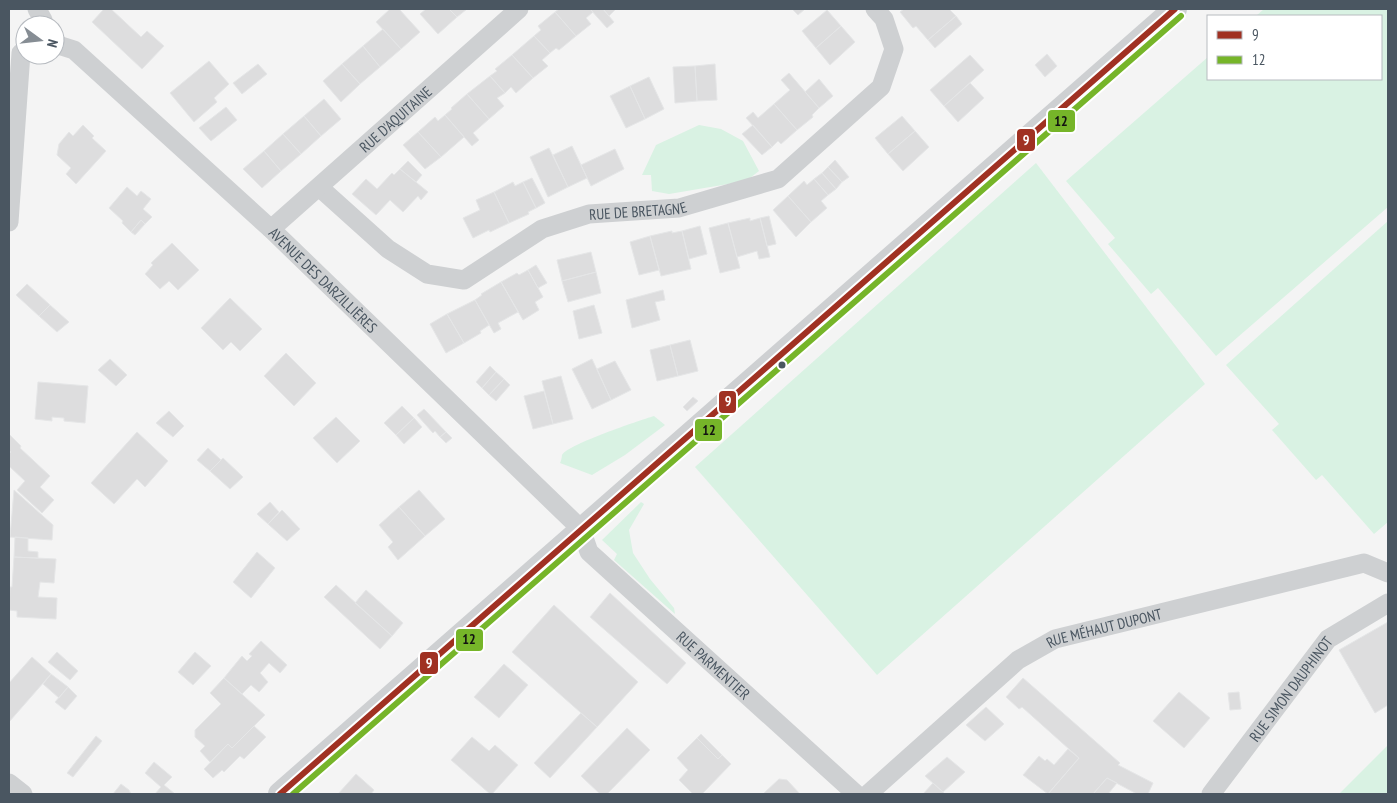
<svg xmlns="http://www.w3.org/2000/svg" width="1397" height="803" viewBox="0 0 1397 803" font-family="'PT Sans Narrow',sans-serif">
<rect width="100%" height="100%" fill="#f4f4f4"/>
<path fill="#d9f2e3" d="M1264,9H1388V207L1216,356L1158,288L1151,294L1108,244L1115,238L1066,181L1208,57V79H1381V16H1256Z
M699,125L721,129L743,141L759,171L746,181L669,194L652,191L651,175H642L656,145Z
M1036,163L1205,384L877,675L695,467Z
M1388,221V522L1374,534L1322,475L1316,480L1272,430L1279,424L1226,365Z
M654,416L665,425L625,455L592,475L560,463C561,462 562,456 562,455C569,444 638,421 654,416Z
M641,502L644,504L629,530L633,553L650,579L674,608L675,614L614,560L617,554L602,540Z
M1388,745V794H1339Z"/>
<path fill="#ddddde" stroke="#e5e6e7" d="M104,9H111L141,37L147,31L164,46L142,69L92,22Z
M390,9H399L420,32L401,49L376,22Z
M426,9H449L457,17L438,34L420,14Z
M449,9H467L457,17Z
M559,9H590L593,12L586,18L591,24L576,36L555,12Z
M590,9H603L614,22L607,28Z
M603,9H616L609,16Z
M792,9H805L798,15Z
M904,9H949L956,16L928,40L916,26L913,28L900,12Z
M827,10L841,26L816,48L802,31Z
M555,12L576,36L559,50L556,48L550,53L534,36L541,30L538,26Z
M956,16L962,24L935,48L928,40Z
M841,26L855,42L830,65L816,48Z
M383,29L401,49L380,67L363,46Z
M534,36L550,53L542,60L548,66L533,78L512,55Z
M363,46L380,67L360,84L342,64Z
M1047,54L1057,66L1045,77L1035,65Z
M512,55L533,78L516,93L511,87L505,93L490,76L497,71L495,69Z
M970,55L984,70L944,106L930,90Z
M209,61L229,84L214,98L217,102L194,122L170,93Z
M258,64L267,74L242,94L233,83Z
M342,64L360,84L341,102L323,81Z
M715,64L717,100L697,101L695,66Z
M695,66L697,101L675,103L673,67Z
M789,73L819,108L812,115L813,117L797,130L774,104L790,90L781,80Z
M490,76L505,93L497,98L504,106L489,119L467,94Z
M649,77L664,109L645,119L630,86Z
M819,79L833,96L819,108L805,92Z
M970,83L984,98L958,122L944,106Z
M630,86L645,119L626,128L610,96Z
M467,94L489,119L473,133L479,140L472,146L445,115L452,109L451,108Z
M324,99L341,119L321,136L304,116Z
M774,104L797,130L781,144L778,141L772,147L746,118L753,112L758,118Z
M226,107L237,120L211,141L199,128Z
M445,115L464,137L441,157L418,132L435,117L438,121Z
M304,116L321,136L301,154L283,134Z
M902,116L915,131L888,154L875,138Z
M83,125L94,136L92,138L106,151L76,184L66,174L71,168L57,155L59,144L69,132L73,136Z
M753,125L772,147L762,155L742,134Z
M915,131L929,147L903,171L888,154Z
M418,132L441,157L425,169L403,145Z
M283,134L301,154L281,171L264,151Z
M572,146L587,178L568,187L553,155Z
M549,148L568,187L548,197L530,157Z
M615,149L624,169L591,186L581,165Z
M264,151L281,171L262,188L243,169Z
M835,160L849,177L842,182L828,167Z
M408,161L422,175L416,182L400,169Z
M828,167L842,182L836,189L822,173Z
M400,169L428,192L421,200L418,196L403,212L390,200L376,215L352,194L366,179L377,189L392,173L394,175Z
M822,173L836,189L828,195L814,179Z
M532,178L545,203L536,208L523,182Z
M814,179L828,195L821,201L827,208L811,222L788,196L804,181L807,185Z
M513,182L515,186L523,182L536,208L528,212L529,214L509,223L494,192Z
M127,187L137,196L141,191L151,199L143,209L152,217L145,224L141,220L131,232L122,223L123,221L109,208Z
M494,192L509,223L490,232L489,230L473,238L463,218L480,210L476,200Z
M788,196L811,222L796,237L773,210Z
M769,216L776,244L767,246L760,218Z
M750,218V221L760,218L770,257L759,259L757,251L737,257L728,223Z
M141,220L145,224L135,235L131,232Z
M728,223L740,268L720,273L709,228Z
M700,226L707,254L689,259L682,231Z
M672,231V233L682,231L691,269L661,276L650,236Z
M650,236L659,270L639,275L630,242Z
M172,243L199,270L178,290L169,281L160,289L145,274L153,265L151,263Z
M591,252L596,272L562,281L557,260Z
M536,265L547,283L538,288L528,270Z
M528,270L543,297L535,302L539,310L523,320L501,282L517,273L519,275Z
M596,272L601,293L568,302L562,281Z
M501,282L518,312L498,323L501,329L494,333L475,300L482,295L481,294Z
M27,284L50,305L39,316L16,295Z
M663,290L665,300L655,302L660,320L632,328L626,300Z
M230,298L262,329L240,351L231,342L223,350L201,328Z
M475,300L489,325L480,331L481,333L464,343L447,314Z
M50,305L69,322L57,332L39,316Z
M594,305L602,333L579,339L573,311Z
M447,314L464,343L446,353L430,324Z
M690,340L698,371L678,376L670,345Z
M670,345L678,376L657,381L650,350Z
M286,353L316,383L294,406L264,376Z
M110,359L127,375L116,386L98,370Z
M592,359L611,400L592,409L572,369Z
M615,361L631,390L611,400L597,369Z
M490,366L496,372L482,388L476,382Z
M496,372L504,379L489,395L482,388Z
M561,376L573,419L553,424L542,381Z
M504,379L510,385L496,401L489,395Z
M38,382L88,386L85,423L64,421V418L52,417V421L35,419Z
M544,391L553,424L533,429L524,396Z
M693,397L698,401L687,411L683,407Z
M402,406L414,418L396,435L384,423Z
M424,409L446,432L440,437L435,431L433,433L417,415Z
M169,411L184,426L173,437L156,423Z
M336,417L360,441L337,463L313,438Z
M414,418L422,427L404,444L396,435Z
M137,432L168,461L145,487L137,479L114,504L91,483Z
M446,432L452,438L446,443L440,437Z
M9,434L21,446L20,448L50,476L40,487L54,500L42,513L17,490L25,481L9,466V454L11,452L9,450Z
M208,448L221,460L210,471L197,460Z
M223,458L243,477L230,489L210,471Z
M14,490L53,525L52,540L10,537Z
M419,490L445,519L425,536L399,507Z
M270,502L279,512L268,524L257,514Z
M399,507L425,536L398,560L388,547L393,542L379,525Z
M282,510L300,529L287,541L268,524Z
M15,537L28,538V551L38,552V558L14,557Z
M257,552L275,568L251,598L233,582Z
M14,557L56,559L54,583L40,582L38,597L57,598L56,619L17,617V611L9,610L10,587H12Z
M336,585L392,636L380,649L324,597Z
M366,590L403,623L392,636L355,603Z
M610,593L686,663L667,684L590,617Z
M554,605L638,682L597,727L512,652Z
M1388,622V705L1375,713L1339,650Z
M261,641L287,665L280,673L269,663L260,673L268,682L259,692L251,685L242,694L224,678L242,656L247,661L252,656L249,654Z
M57,652L78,671L70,680L48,662Z
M195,652L211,666L193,685L178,672Z
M32,657L51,674L9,722V683Z
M504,664L528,685L499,718L474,697Z
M51,674L68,687L59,698L43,684Z
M224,678L265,715L232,748L228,744L210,762L200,751L205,746L195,737V730L221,704L210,693Z
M1023,678L1120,763L1118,765L1153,783L1148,794H1137L1107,778L1093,794H1048L1079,758L1022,707L1019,709L1006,697Z
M68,687L77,696L65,710L55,702Z
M1179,692L1210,718L1184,748L1153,721Z
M1239,692L1241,709L1230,710L1228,693Z
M986,707L1004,724L985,741L966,725Z
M581,713L597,727L550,778L534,763Z
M254,726L266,737L244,759L240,756L224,772L222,770L213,778L204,769L228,744L232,748Z
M627,728L650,750L607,794H600L581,776Z
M701,734L722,755L718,759L697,738Z
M96,736L102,741L73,777L67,773Z
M472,737L489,751L495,745L518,765L492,794H490L451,760Z
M697,738L718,759L722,755L731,764L702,794H693L679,780L688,770L677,758Z
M1068,749L1079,758L1048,794L1023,775L1039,756L1045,761L1047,759L1054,765Z
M947,757L965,772L943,792L925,776Z
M154,762L172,777L164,785L175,794H155L161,787L145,773Z
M356,774L374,790L371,794H338Z
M1107,778L1117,783L1108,794H1093Z
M779,779L787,780L800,794H763Z
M933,783L943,792L945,794H923Z
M121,784L129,790L131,794H113Z"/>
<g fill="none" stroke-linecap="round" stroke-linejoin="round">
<g stroke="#ced0d2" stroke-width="19">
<path d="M37,9L43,20V25"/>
<path id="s1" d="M55,44L74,50L271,229L581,529L589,552L856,794"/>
<path id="s2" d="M319,187L388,249L427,274L464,280L542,229L589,214L679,208L778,179L881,87L894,49L884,19L875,9"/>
<path d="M9,222L21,53"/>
<path id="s3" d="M271,229L519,9"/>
<path d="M9,783L23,794"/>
<path id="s4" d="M868,794L1018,660L1055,639L1364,563L1388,573"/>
<path id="s5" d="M1211,794L1328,639L1388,603"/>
</g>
<path stroke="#ced0d2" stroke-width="24" d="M280,794L1175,9"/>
<defs>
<path id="bus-1" d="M280,794L1175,9"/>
<path id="bus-2" d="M293,794L1181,16"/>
</defs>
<use href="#bus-1" stroke="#fff" stroke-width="10"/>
<use href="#bus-2" stroke="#fff" stroke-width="10"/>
<use href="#bus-1" stroke="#a03122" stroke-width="6"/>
<use href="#bus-2" stroke="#76b529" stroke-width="6"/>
</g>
<circle fill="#4a5661" stroke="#fff" stroke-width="2" cx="782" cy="365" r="4.5"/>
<g text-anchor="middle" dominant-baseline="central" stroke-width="5" stroke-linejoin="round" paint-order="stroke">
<g font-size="15" fill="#4a5661" stroke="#fff">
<text stroke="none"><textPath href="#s3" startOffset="166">RUE D'AQUITAINE</textPath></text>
<text stroke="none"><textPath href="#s2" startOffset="368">RUE DE BRETAGNE</textPath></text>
<text stroke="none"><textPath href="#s1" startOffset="359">AVENUE DES DARZILLIÈRES</textPath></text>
<text stroke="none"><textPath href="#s4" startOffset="294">RUE MÉHAUT DUPONT</textPath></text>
<text stroke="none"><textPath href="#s1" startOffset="910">RUE PARMENTIER</textPath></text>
<text stroke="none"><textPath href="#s5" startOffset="132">RUE SIMON DAUPHINOT</textPath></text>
</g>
</g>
<g stroke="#fff" stroke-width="2">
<rect x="1047" y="109" width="29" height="24" rx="5" fill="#76b529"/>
<rect x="1016" y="128" width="20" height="24" rx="5" fill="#a03122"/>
<rect x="718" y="390" width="19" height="24" rx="5" fill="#a03122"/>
<rect x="694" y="418" width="29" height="24" rx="5" fill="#76b529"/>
<rect x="455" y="628" width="29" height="24" rx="5" fill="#76b529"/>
<rect x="419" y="651" width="20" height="24" rx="5" fill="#a03122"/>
</g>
<g font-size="14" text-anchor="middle" font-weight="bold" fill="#fff">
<text x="1026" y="145">9</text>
<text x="728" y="406">9</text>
<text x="429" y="668">9</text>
</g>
<g font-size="14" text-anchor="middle" font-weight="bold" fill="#111">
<text x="1061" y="126">12</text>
<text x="709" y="435">12</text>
<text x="469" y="644">12</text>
</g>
<rect width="1397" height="803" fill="none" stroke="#4a5661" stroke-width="20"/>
<rect x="1207" y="15" width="175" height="65" fill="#ffffff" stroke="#b7bbc0"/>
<rect x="1217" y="31" width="25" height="8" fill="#a03122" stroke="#b7bbc0"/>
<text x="1252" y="40" font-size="15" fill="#4a5661">9</text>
<rect x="1217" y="56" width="25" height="8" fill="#76b529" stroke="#b7bbc0"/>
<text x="1252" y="65" font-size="15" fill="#4a5661">12</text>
<g transform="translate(40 40) rotate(105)"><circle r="24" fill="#ffffff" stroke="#b7bbc0"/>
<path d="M0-4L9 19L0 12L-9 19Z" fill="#868d94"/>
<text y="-8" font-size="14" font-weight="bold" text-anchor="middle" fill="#4a5661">N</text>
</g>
</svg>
